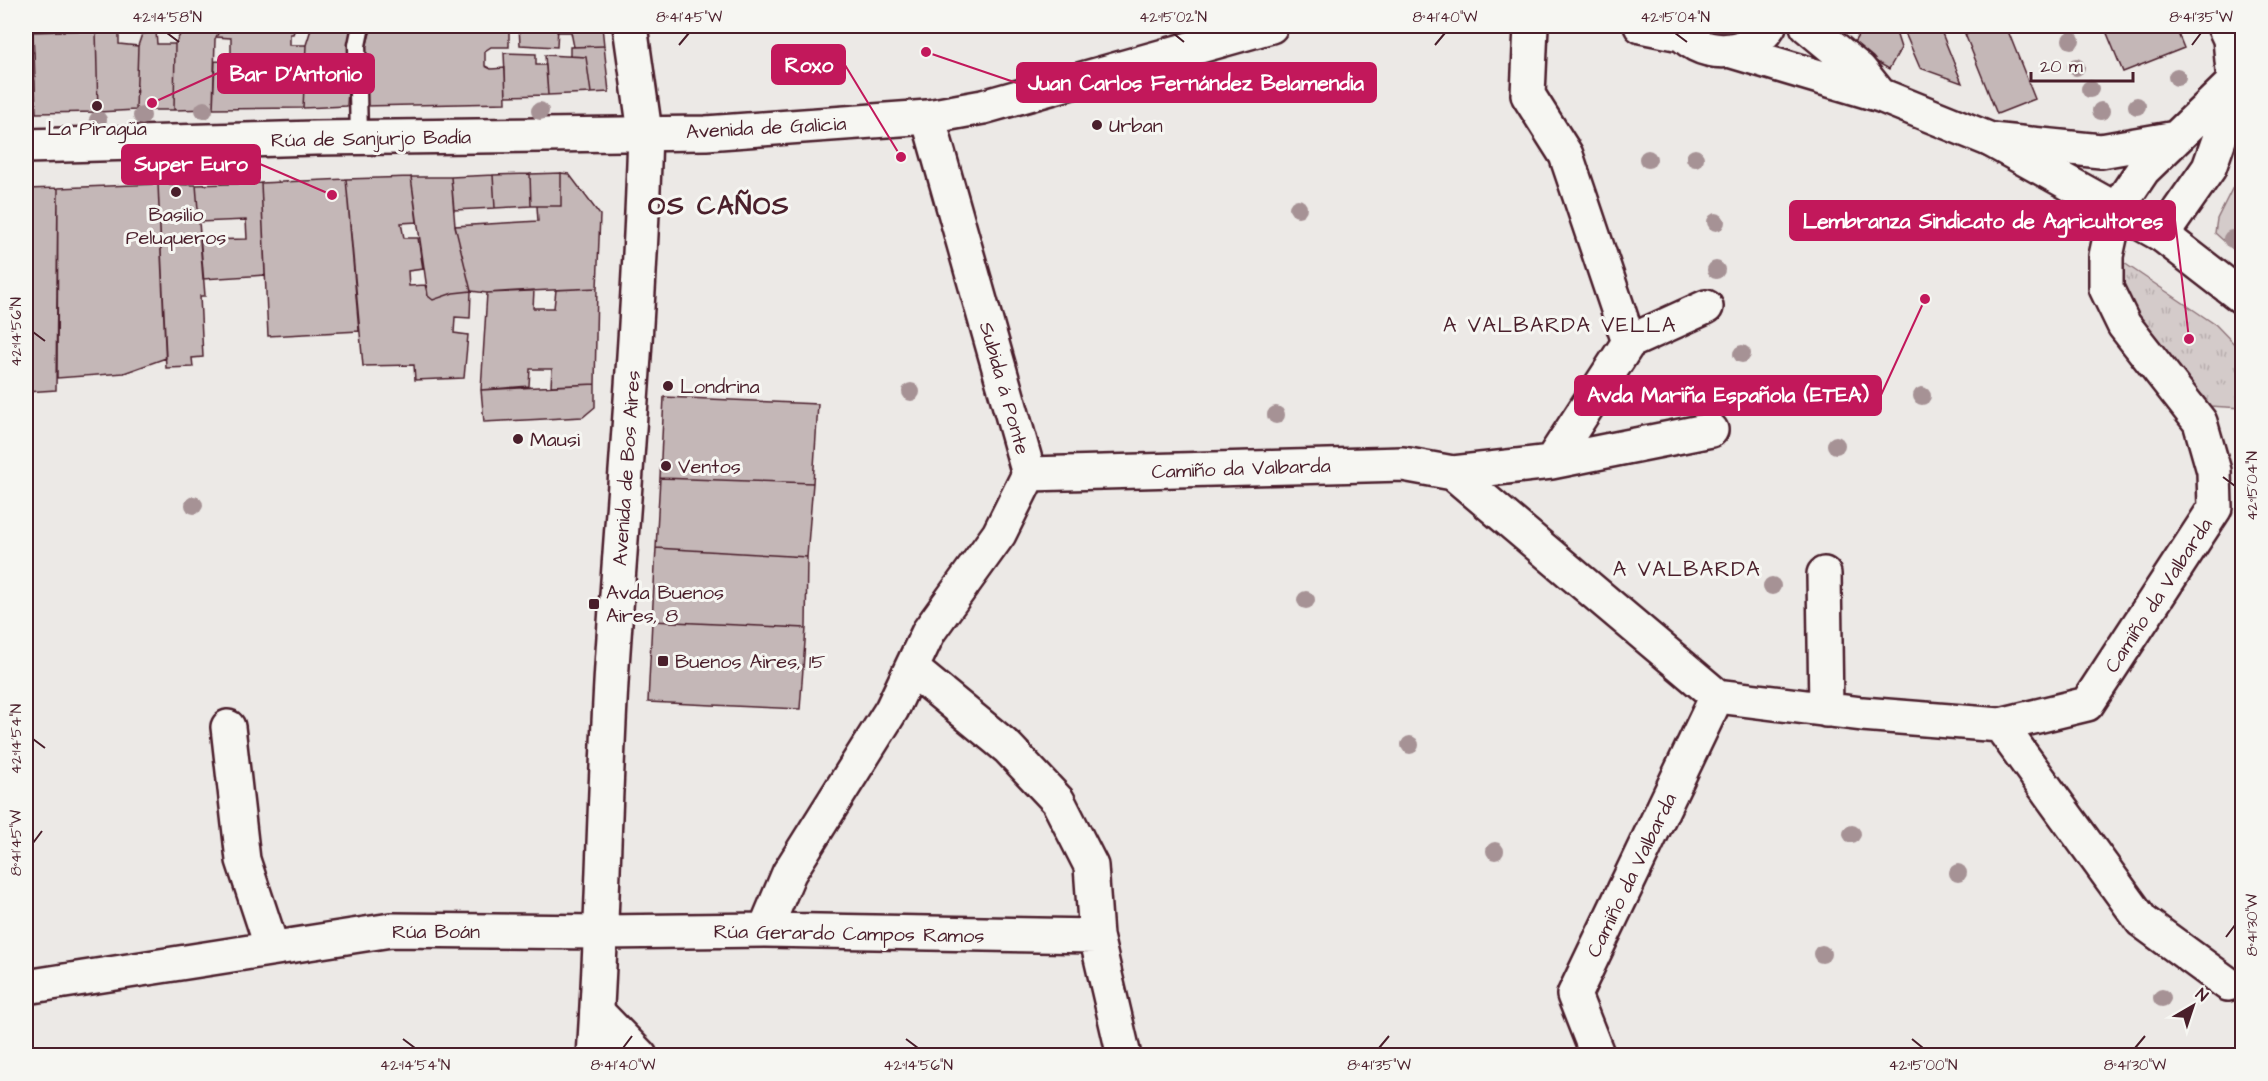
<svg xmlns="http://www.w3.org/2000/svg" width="2268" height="1081" viewBox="0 0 2268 1081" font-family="'Architects Daughter',sans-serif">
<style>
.grass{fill:#d4cbca;stroke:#8f757a;stroke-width:1.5}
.park{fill:url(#park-tufts);stroke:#8f757a;stroke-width:1.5}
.building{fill:#c4b7b7;stroke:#4a1f2b;stroke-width:1.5}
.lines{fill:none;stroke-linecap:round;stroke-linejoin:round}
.service-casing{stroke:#4a1f2b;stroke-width:21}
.minor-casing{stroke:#4a1f2b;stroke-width:38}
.tertiary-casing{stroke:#4a1f2b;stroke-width:38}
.secondary-casing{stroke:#4a1f2b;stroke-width:38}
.motorway-casing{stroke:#4a1f2b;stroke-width:38}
.service{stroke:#f6f6f2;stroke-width:16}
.minor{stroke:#f6f6f2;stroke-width:33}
.tertiary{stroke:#f6f6f2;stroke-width:33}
.secondary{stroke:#f6f6f2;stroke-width:33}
.motorway{stroke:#f6f6f2;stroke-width:33}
.tree{fill:#a69295}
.ticks{fill:none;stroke:#4a1f2b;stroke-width:2}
.poi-dot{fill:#4a1f2b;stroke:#f6f6f2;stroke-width:2}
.labels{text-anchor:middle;stroke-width:6;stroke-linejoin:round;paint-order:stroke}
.poi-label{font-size:20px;fill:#4a1f2b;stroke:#f6f6f2;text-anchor:start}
.street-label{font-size:20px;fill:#4a1f2b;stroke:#f6f6f2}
.neighbourhood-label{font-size:21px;letter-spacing:1.5px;fill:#4a1f2b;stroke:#f6f6f2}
.district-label{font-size:26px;font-weight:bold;letter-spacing:1.5px;fill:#4a1f2b;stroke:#f6f6f2}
.leader{fill:none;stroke:#c2185b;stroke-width:2}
.callout-dot{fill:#c2185b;stroke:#f6f6f2;stroke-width:2}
.callout{fill:#c2185b;stroke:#c2185b;stroke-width:2}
.callout-label{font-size:21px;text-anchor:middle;font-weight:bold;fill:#fff}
.neatline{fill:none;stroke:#4a1f2b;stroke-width:2}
.ticks-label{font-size:15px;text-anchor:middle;fill:#4a1f2b}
</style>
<defs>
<pattern id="park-tufts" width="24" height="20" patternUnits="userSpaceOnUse" patternTransform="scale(1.5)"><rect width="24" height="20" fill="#d4cbca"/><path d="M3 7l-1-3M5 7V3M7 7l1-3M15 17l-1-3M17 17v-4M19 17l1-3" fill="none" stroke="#b8aeae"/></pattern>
</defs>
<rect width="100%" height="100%" fill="#ece9e6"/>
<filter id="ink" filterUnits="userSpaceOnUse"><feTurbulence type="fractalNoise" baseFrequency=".0167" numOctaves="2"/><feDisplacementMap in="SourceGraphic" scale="12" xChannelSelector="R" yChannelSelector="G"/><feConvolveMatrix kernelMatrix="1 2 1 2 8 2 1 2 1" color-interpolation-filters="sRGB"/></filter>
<g filter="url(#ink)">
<path class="grass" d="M2242,169V257L2215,233L2217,219Z"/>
<path class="park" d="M2124,263L2216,325L2242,352V408L2209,406L2177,376L2120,290Z"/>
<path class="building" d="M185,26H222L215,39L213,109L174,110L175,44Z
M222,26H296L293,34H290V45H306L303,108L213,109L215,61L231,62V38L216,37Z
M312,26H354L351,42L347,106L303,108L306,45Z
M372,26H509V47H491L485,51V66L491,69L505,68L506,103L365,106L364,54Z
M519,26H558L557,47L520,45Z
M558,26H602L604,46L574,47L571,32H557Z
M1864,26H1894L1901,48L1889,69L1851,47Z
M1902,26H1939L1962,83L1920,68Z
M1986,26H2006L2035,99L1997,114L1965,34Z
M2104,26H2175L2184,48L2123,72Z
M96,30L98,112L36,113L33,32Z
M96,30H119V44L138,46L136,110L98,112Z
M156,32L157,44H175L174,110H136L138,46L142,34Z
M604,46L609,92L591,93L586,57L570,56V47Z
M26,52H34L36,113L26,114Z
M504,53L536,54V65H546L548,95L506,96Z
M545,55L586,57L591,93L548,95Z
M561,173V206H531L530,174Z
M561,173L569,174L600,215L597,288L487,293L471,291L455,226L538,221L537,206H561Z
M530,174L531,206L495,208L493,175Z
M493,175L495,208L454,210L451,177Z
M411,177L417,222L401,223L404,238H418L423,269L408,271L409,286L425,285L428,296L433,300L453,293L471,291L470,318L455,317L454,333L468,335L464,378L415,380L414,365L363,366L346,179Z
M411,177H451L455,226L471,291L453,293L433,300L428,296Z
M346,179L359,331L268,336L261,183Z
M261,183L265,275L203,279L200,240L247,239L246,220L199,222L196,185Z
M158,184L166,358L124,373L57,378L58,188Z
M158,184L196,185L205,296H200L203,357L192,358L193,367L166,368Z
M58,188L56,390L26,392V189Z
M597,288L595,384L551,386L552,369H530L529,386L481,390L487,293L534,290L533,308H554L556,290Z
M595,384V407L583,417L484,422L481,390Z
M664,397L818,404L813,483L660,478Z
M660,478L813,483L807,557L656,548Z
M656,548L807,557L806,628L652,621Z
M652,621L806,628L800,709L648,702Z"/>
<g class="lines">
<defs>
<path id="service" d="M359,137L357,45L361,26"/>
<path id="minor" d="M630,26L645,132
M1991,140L2101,151L2176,138
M2162,235L2209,168L2229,111L2234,82L2230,39L2224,26
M1629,342L1706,307
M1551,462L1711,430
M1453,473L1551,462L1629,342L1566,155L1528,95L1531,26
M1029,474L1403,464L1453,473L1717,696L1862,714L2000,725L2087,704L2215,508L2214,471L2200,422L2124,325L2106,288V256L2116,210L2143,170L2234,82
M1824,574L1826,710
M912,669L1008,748L1058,801L1091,866L1096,936L1124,1056
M2000,725L2142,921L2228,984
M228,727L243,860L272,948
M765,930L789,873L892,709L929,631L999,534L1029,474L928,117
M26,987L391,930L602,932L765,930L1096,936
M1598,1056L1574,995L1717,696"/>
<path id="tertiary" d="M594,1056C603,926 604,795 612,666C624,488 640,310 645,132"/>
<path id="secondary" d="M1641,26L1681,34
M1676,26C1696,59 1749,59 1769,26
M1807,26L1860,70L1880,95
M1732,51L1880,95L1991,140L2162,235L2242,297
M26,146L315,138L706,133L928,117L983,107L1271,26"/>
<path id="motorway" d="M597,1012L640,1056"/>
</defs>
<use href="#service" class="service-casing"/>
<use href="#minor" class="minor-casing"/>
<use href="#tertiary" class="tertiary-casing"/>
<use href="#secondary" class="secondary-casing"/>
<use href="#motorway" class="motorway-casing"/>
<use href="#service" class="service"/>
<use href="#minor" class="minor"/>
<use href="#tertiary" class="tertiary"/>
<use href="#secondary" class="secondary"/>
<use href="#motorway" class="motorway"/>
</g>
<g class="tree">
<circle cx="2071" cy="40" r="9"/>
<circle cx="2076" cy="67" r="9"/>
<circle cx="2177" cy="77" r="9"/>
<circle cx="2090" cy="89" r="9"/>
<circle cx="2137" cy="106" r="9"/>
<circle cx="204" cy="110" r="9"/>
<circle cx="540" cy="111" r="9"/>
<circle cx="2101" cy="111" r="9"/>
<circle cx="142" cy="116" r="9"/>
<circle cx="98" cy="120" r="9"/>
<circle cx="1695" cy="158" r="9"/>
<circle cx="1648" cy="159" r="9"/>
<circle cx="1298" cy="208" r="9"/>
<circle cx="1716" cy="222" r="9"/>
<circle cx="2232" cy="239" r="9"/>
<circle cx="1716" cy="270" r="9"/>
<circle cx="1742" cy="354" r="9"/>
<circle cx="911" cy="392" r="9"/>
<circle cx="1922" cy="396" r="9"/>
<circle cx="1276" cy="415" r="9"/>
<circle cx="1836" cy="445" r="9"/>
<circle cx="194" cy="505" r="9"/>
<circle cx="1772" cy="586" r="9"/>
<circle cx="1306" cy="600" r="9"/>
<circle cx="1410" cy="745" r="9"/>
<circle cx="1852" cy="834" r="9"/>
<circle cx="1495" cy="851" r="9"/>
<circle cx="1958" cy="873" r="9"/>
<circle cx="1822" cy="954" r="9"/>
<circle cx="2162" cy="998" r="9"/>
</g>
</g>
<path class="ticks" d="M167,33L179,42M1173,33L1184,42M1675,33L1687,42M679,45L689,33M1435,45L1445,33M2192,45L2201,33M33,332L45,341M2223,477L2235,486M33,739L45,748M33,843L42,831M2226,937L2235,925M403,1039L415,1048M906,1039L918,1048M1912,1039L1923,1048M623,1048L632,1036M1379,1048L1389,1036M2135,1048L2145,1036"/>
<g class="poi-dot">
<circle cx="97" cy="106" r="6"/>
<circle cx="1097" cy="125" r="6"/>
<circle cx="176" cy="192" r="6"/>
<circle cx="668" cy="386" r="6"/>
<circle cx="518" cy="439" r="6"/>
<circle cx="666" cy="466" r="6"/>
<rect x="588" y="598" width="12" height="12" rx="3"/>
<rect x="657" y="655" width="12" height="12" rx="3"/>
</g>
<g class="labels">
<g class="poi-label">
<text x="1109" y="132">Urban</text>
<text x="97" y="135" text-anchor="middle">La Piragüa</text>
<text x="176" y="221" text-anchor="middle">Basilio<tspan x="176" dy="23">Peluqueros</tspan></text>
<text x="680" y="393">Londrina</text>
<text x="530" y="446">Mausi</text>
<text x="678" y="473">Ventos</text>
<text x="606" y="599">Avda Buenos<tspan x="606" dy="23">Aires, 8</tspan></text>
<text x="675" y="668">Buenos Aires, 15</text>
</g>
<g class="street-label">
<text transform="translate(766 127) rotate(-3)" y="7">Avenida de Galicia</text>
<text transform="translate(371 138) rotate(-1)" y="7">Rúa de Sanjurjo Badía</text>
<text transform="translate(1005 388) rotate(74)" y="7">Subida á Ponte</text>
<text transform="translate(626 468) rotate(-86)" y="7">Avenida de Bos Aires</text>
<text transform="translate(1241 468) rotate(-2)" y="7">Camiño da Valbarda</text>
<text transform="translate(2158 595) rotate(-57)" y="7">Camiño da Valbarda</text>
<text transform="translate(1631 875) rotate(-64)" y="7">Camiño da Valbarda</text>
<text x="436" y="938">Rúa Boán</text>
<text transform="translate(849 933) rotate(1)" y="7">Rúa Gerardo Campos Ramos</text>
</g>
<g class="neighbourhood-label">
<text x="1560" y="332">A VALBARDA VELLA</text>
<text x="1687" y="576">A VALBARDA</text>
</g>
<g class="district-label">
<text x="719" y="214">OS CAÑOS</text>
</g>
</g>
<path class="leader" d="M901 157L845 65M152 103L218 73M926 52L1017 83M332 195L260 164M2189 339L2175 220M1925 299L1881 395"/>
<g class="callout-dot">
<circle cx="901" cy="157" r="6"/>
<circle cx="152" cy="103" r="6"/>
<circle cx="926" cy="52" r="6"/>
<circle cx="332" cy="195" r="6"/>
<circle cx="2189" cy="339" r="6"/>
<circle cx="1925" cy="299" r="6"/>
</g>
<g class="callout">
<rect x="772" y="45" width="73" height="39" rx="6"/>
<rect x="218" y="54" width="156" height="39" rx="6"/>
<rect x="1017" y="63" width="359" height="39" rx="6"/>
<rect x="122" y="145" width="138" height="39" rx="6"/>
<rect x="1790" y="201" width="385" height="39" rx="6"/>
<rect x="1575" y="376" width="306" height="39" rx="6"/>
</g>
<g class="callout-label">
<text x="809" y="72">Roxo</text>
<text x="296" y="81">Bar D'Antonio</text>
<text x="1196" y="90">Juan Carlos Fernández Belamendia</text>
<text x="191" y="171">Super Euro</text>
<text x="1983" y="228">Lembranza Sindicato de Agricultores</text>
<text x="1728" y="402">Avda Mariña Española (ETEA)</text>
</g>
<rect width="2268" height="1081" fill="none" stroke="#f6f6f2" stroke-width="66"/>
<g transform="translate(2193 1006) rotate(39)" stroke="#f6f6f2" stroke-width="4.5" paint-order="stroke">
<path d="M0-4.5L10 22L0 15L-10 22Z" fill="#4a1f2b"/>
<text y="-9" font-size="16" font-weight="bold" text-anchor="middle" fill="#4a1f2b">N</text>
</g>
<path d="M2031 72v9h102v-9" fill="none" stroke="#4a1f2b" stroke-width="3"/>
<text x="2040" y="72" font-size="18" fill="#4a1f2b" stroke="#f6f6f2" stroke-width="4.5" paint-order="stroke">20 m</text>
<rect x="33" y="33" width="2202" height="1015" class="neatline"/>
<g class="ticks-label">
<text x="167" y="22">42°14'58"N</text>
<text x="689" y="22">8°41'45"W</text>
<text x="1173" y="22">42°15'02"N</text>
<text x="1445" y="22">8°41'40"W</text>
<text x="1675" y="22">42°15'04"N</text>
<text x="2201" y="22">8°41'35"W</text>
<text transform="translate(16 332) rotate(-90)" y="5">42°14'56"N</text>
<text transform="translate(2252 486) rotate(-90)" y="5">42°15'04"N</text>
<text transform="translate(16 739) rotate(-90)" y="5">42°14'54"N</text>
<text transform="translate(16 843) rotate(-90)" y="5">8°41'45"W</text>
<text transform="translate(2252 925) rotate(-90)" y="5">8°41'30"W</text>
<text x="415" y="1070">42°14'54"N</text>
<text x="623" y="1070">8°41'40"W</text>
<text x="918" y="1070">42°14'56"N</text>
<text x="1379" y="1070">8°41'35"W</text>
<text x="1923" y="1070">42°15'00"N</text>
<text x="2135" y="1070">8°41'30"W</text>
</g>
</svg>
